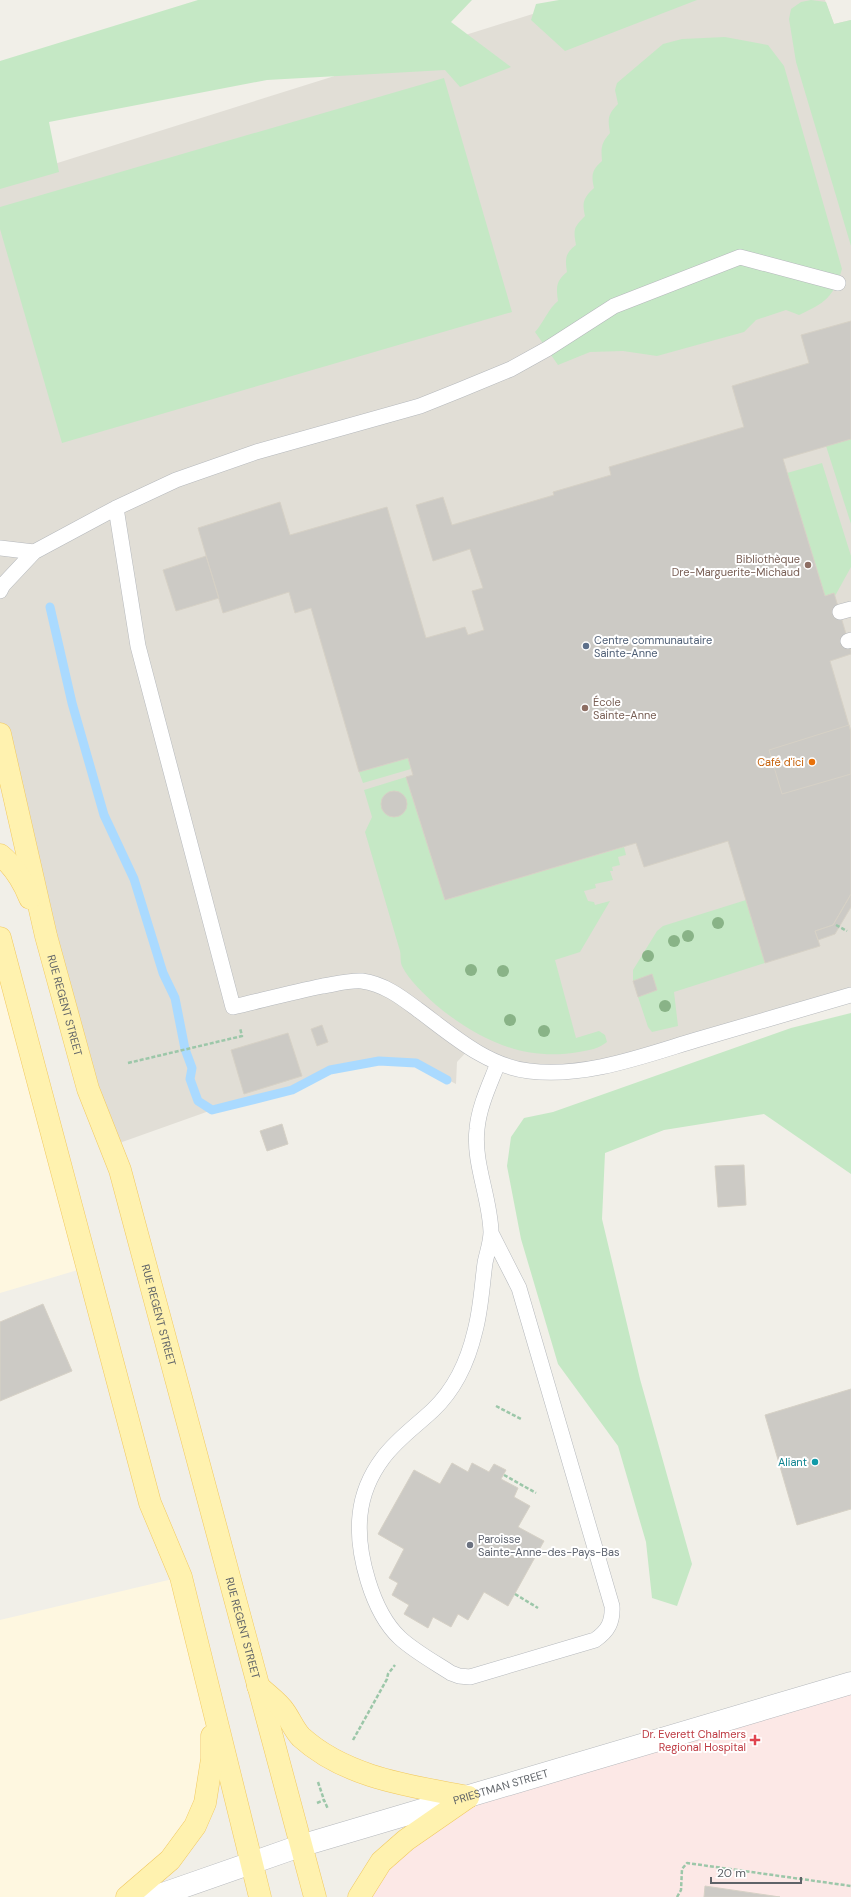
<svg xmlns="http://www.w3.org/2000/svg" width="851" height="1897" viewBox="0 0 851 1897" font-family="'DM Sans',sans-serif">
<style>
.commercial{fill:#fef7e0}
.education{fill:#e1ded6}
.medical{fill:#fce8e6}
.green{fill:#c5e8c5}
.lines{fill:none;stroke-linecap:round;stroke-linejoin:round}
.stream{stroke:#aadaff;stroke-width:9}
.building{fill:#cccac5;stroke:#d6d1c6}
.service-casing{stroke:#b5b8bc;stroke-width:16}
.tertiary-casing{stroke:#b5b8bc;stroke-width:23}
.primary-casing{stroke:#f2c960;stroke-width:23}
.path{stroke:#9cc7a9;stroke-width:2.5;stroke-dasharray:4 2;stroke-linecap:butt}
.service{stroke:#fff;stroke-width:15}
.tertiary{stroke:#fff;stroke-width:22}
.primary{stroke:#fff2af;stroke-width:22}
.tree{fill:#89b387}
.education-dot{fill:#8d6e63;stroke:#fff;stroke-width:1.5}
.service-dot{fill:#5c6f8a;stroke:#fff;stroke-width:1.5}
.food-dot{fill:#e8710a;stroke:#fff;stroke-width:1.5}
.culture-dot{fill:#0f9aa8;stroke:#fff;stroke-width:1.5}
.worship-dot{fill:#6b7280;stroke:#fff;stroke-width:1.5}
.health-dot{fill:#e0444e;stroke:#fff;stroke-width:1.5}
.labels{text-anchor:middle;stroke-width:4;stroke-linejoin:round;paint-order:stroke}
.education-label{font-size:11px;fill:#785e54;stroke:#fff;text-anchor:end}
.service-label{font-size:11px;fill:#4e5e75;stroke:#fff;text-anchor:start}
.food-label{font-size:11px;fill:#c56008;stroke:#fff;text-anchor:end}
.street-label{font-size:11px;fill:#5f6368;stroke:#fff}
.culture-label{font-size:11px;fill:#0d838f;stroke:#fff;text-anchor:end}
.worship-label{font-size:11px;fill:#5b616d;stroke:#fff;text-anchor:start}
.health-label{font-size:11px;fill:#be3a42;stroke:#fff;text-anchor:end}
</style>
<rect width="100%" height="100%" fill="#f1efe8"/>
<path class="commercial" d="M11,980L88,1267L0,1293V983Z
M181,1577L212,1702L205,1803L127,1897H0V1620Z"/>
<path class="education" d="M577,0H825L834,24L851,20V995L558,1072L470,1048L457,1062L456,1084L416,1063L379,1061L330,1070L292,1090L212,1110L111,1146L0,734V181Z"/>
<path class="medical" d="M851,1683V1897H359L468,1797Z"/>
<path class="green" d="M198,0H472L451,22L511,67L460,87L445,70L267,80L49,122L59,172L0,189V61Z
M559,0H697L565,51L531,20L536,4Z
M811,0L826,2L834,24L851,20V246L796,62L789,19L791,9L801,2Z
M725,37L768,45L784,66L842,269C833,298 826,302 799,315L786,310L756,320L744,332L657,356L623,351L590,352L558,365L535,332C544,322 548,309 558,301C556,287 556,281 567,272C565,259 565,253 576,245C573,229 574,227 585,216C582,203 583,198 594,188C591,175 592,170 602,161C601,148 601,143 610,133C608,119 607,115 618,104L615,90L617,83L663,44L682,39Z
M444,78L512,312L62,443L0,229V207Z
M851,439V524L826,446Z
M822,463L851,556V567L835,596L834,594L825,596L787,473Z
M408,758L411,769L363,783L359,772Z
M406,777L445,900L624,847L626,855L618,857L620,865L612,867L613,871H610L613,880L595,884L596,888L584,891L588,901L594,902L595,905L610,901L580,952L555,960L576,1038L599,1031L605,1035L607,1042C598,1049 590,1050 579,1052C524,1062 477,1039 436,1005C425,995 408,979 402,966C400,962 401,955 400,951L365,832L372,817L364,790Z
M746,900L765,963L674,992L678,1026L652,1032L648,1027L638,997L652,975L633,981V970L657,931L663,926Z
M851,1013V1174L764,1114L664,1130L605,1153L602,1219L640,1379L692,1564L677,1606L652,1598L646,1542L618,1446L558,1364L521,1239L507,1166L511,1137L524,1118L553,1112L791,1028Z"/>
<g class="lines">
<path class="stream" d="M50,607L72,703L104,815L134,879L163,973L175,998L185,1049L192,1068L190,1079L198,1101L212,1110L292,1090L330,1070L379,1061L416,1063L447,1080"/>
</g>
<path class="building" d="M851,321V439L783,459L825,596L834,593L851,651V654L830,661L851,732V894L833,925L815,931L820,946L765,963L728,841L644,867L636,843L445,900L406,777L413,775L408,758L359,772L311,608L295,613L289,592L223,613L198,528L280,502L290,535L387,507L426,638L465,627L468,635L484,630L472,591L483,588L470,549L433,561L416,505L443,497L452,525L554,495L553,492L611,475L609,467L744,427L732,386L809,363L801,335Z
M206,556L219,598L176,611L163,570Z
M849,725L851,732V774L782,794L769,750Z
M381 804a13 13 0 1 1 26 0a13 13 0 1 1-26 0Z
M851,894V907L835,934L818,940L815,931L833,925Z
M652,974L657,990L638,997L633,981Z
M322,1025L328,1042L317,1046L311,1029Z
M288,1033L302,1076L244,1094L231,1050Z
M282,1124L288,1144L267,1151L260,1131Z
M744,1165L746,1205L718,1207L715,1166Z
M43,1304L72,1371L0,1401V1322Z
M851,1389V1509L797,1525L765,1415Z
M452,1463L468,1472L472,1463L489,1472L494,1464L506,1470L501,1479L518,1488L514,1497L530,1506L518,1527L544,1541L508,1606L484,1592L468,1620L458,1614L451,1627L433,1617L428,1628L404,1614L409,1605L392,1595L398,1583L389,1578L404,1549L378,1534L414,1470L440,1484Z
M705,1886L780,1897H704Z"/>
<g class="lines">
<defs>
<path id="service" d="M116,508L138,646L233,1007C263,1000 293,992 323,986C335,984 350,980 362,981C384,984 401,997 417,1009C451,1034 486,1066 529,1071C585,1078 643,1056 696,1040C748,1025 799,1010 851,995
M0,548L34,552
M0,591L3,585L34,552L116,508L176,480L256,452L420,406L460,390L511,369L547,349L614,306L740,257L838,283
M840,612L851,609
M848,641L851,640
M491,1233L519,1288L612,1606C613,1622 608,1631 595,1640L470,1677L459,1676L451,1673C434,1662 414,1651 400,1638C372,1612 356,1552 360,1515C362,1495 371,1474 383,1458C397,1439 416,1426 433,1410C456,1388 468,1361 475,1331C481,1309 482,1285 485,1263C487,1253 491,1242 491,1232C490,1197 473,1163 477,1129C479,1106 490,1084 498,1063"/>
<g id="tertiary">
<path id="s1" d="M154,1897L300,1846L851,1683"/>
</g>
<g id="primary">
<path id="s2" d="M0,734L46,936L88,1089L120,1170L315,1897"/>
<path d="M0,855C14,866 23,881 30,898"/>
<path d="M0,938L150,1503L181,1577L260,1897"/>
<path d="M258,1686C266,1694 278,1702 284,1711C290,1719 294,1730 301,1737C346,1778 411,1786 468,1797"/>
<path d="M127,1897L170,1860L195,1826L205,1803L212,1759V1736"/>
<path d="M359,1897L381,1862L406,1840L468,1797"/>
</g>
</defs>
<use href="#service" class="service-casing"/>
<use href="#tertiary" class="tertiary-casing"/>
<use href="#primary" class="primary-casing"/>
<path class="path" d="M836,925L847,931
M128,1063L242,1036L240,1028
M496,1406L521,1419
M504,1475L536,1493
M515,1594L538,1608
M353,1740L387,1679L388,1674L395,1665
M318,1782L324,1800
M317,1803L324,1800L328,1809
M677,1897L681,1890L682,1869L687,1863L851,1886"/>
<use href="#service" class="service"/>
<use href="#tertiary" class="tertiary"/>
<use href="#primary" class="primary"/>
</g>
<g class="tree">
<circle cx="718" cy="923" r="6"/>
<circle cx="688" cy="936" r="6"/>
<circle cx="674" cy="941" r="6"/>
<circle cx="648" cy="956" r="6"/>
<circle cx="471" cy="970" r="6"/>
<circle cx="503" cy="971" r="6"/>
<circle cx="665" cy="1006" r="6"/>
<circle cx="510" cy="1020" r="6"/>
<circle cx="544" cy="1031" r="6"/>
</g>
<g class="education-dot">
<circle cx="808" cy="565" r="4"/>
<circle cx="585" cy="708" r="4"/>
</g>
<circle class="service-dot" cx="586" cy="646" r="4"/>
<circle class="food-dot" cx="812" cy="762" r="4"/>
<circle class="culture-dot" cx="815" cy="1462" r="4"/>
<circle class="worship-dot" cx="470" cy="1545" r="4"/>
<path class="health-dot" d="M753 1734h4v4h4v4h-4v4h-4v-4h-4v-4h4z"/>
<g class="labels">
<g class="education-label">
<text x="800" y="563">Bibliothèque<tspan x="800" dy="13">Dre-Marguerite-Michaud</tspan></text>
<text x="593" y="706" text-anchor="start">École<tspan x="593" dy="13">Sainte-Anne</tspan></text>
</g>
<g class="service-label">
<text x="594" y="644">Centre communautaire<tspan x="594" dy="13">Sainte-Anne</tspan></text>
</g>
<g class="food-label">
<text x="804" y="766">Café d'ici</text>
</g>
<g class="street-label">
<text dy="4" stroke="none"><textPath href="#s2" startOffset="279">RUE REGENT STREET</textPath></text>
<text dy="4" stroke="none"><textPath href="#s2" startOffset="603">RUE REGENT STREET</textPath></text>
<text dy="4" stroke="none"><textPath href="#s2" startOffset="927">RUE REGENT STREET</textPath></text>
<text dy="4" stroke="none"><textPath href="#s1" startOffset="364">PRIESTMAN STREET</textPath></text>
</g>
<g class="culture-label">
<text x="807" y="1466">Aliant</text>
</g>
<g class="worship-label">
<text x="478" y="1543">Paroisse<tspan x="478" dy="13">Sainte-Anne-des-Pays-Bas</tspan></text>
</g>
<g class="health-label">
<text x="746" y="1738">Dr. Everett Chalmers<tspan x="746" dy="13">Regional Hospital</tspan></text>
</g>
</g>
<path d="M711 1877v6h90v-6" fill="none" stroke="#5f6368" stroke-width="2"/>
<text x="717" y="1877" font-size="12" fill="#5f6368" stroke="#ffffff" stroke-width="3" paint-order="stroke">20 m</text>
</svg>
